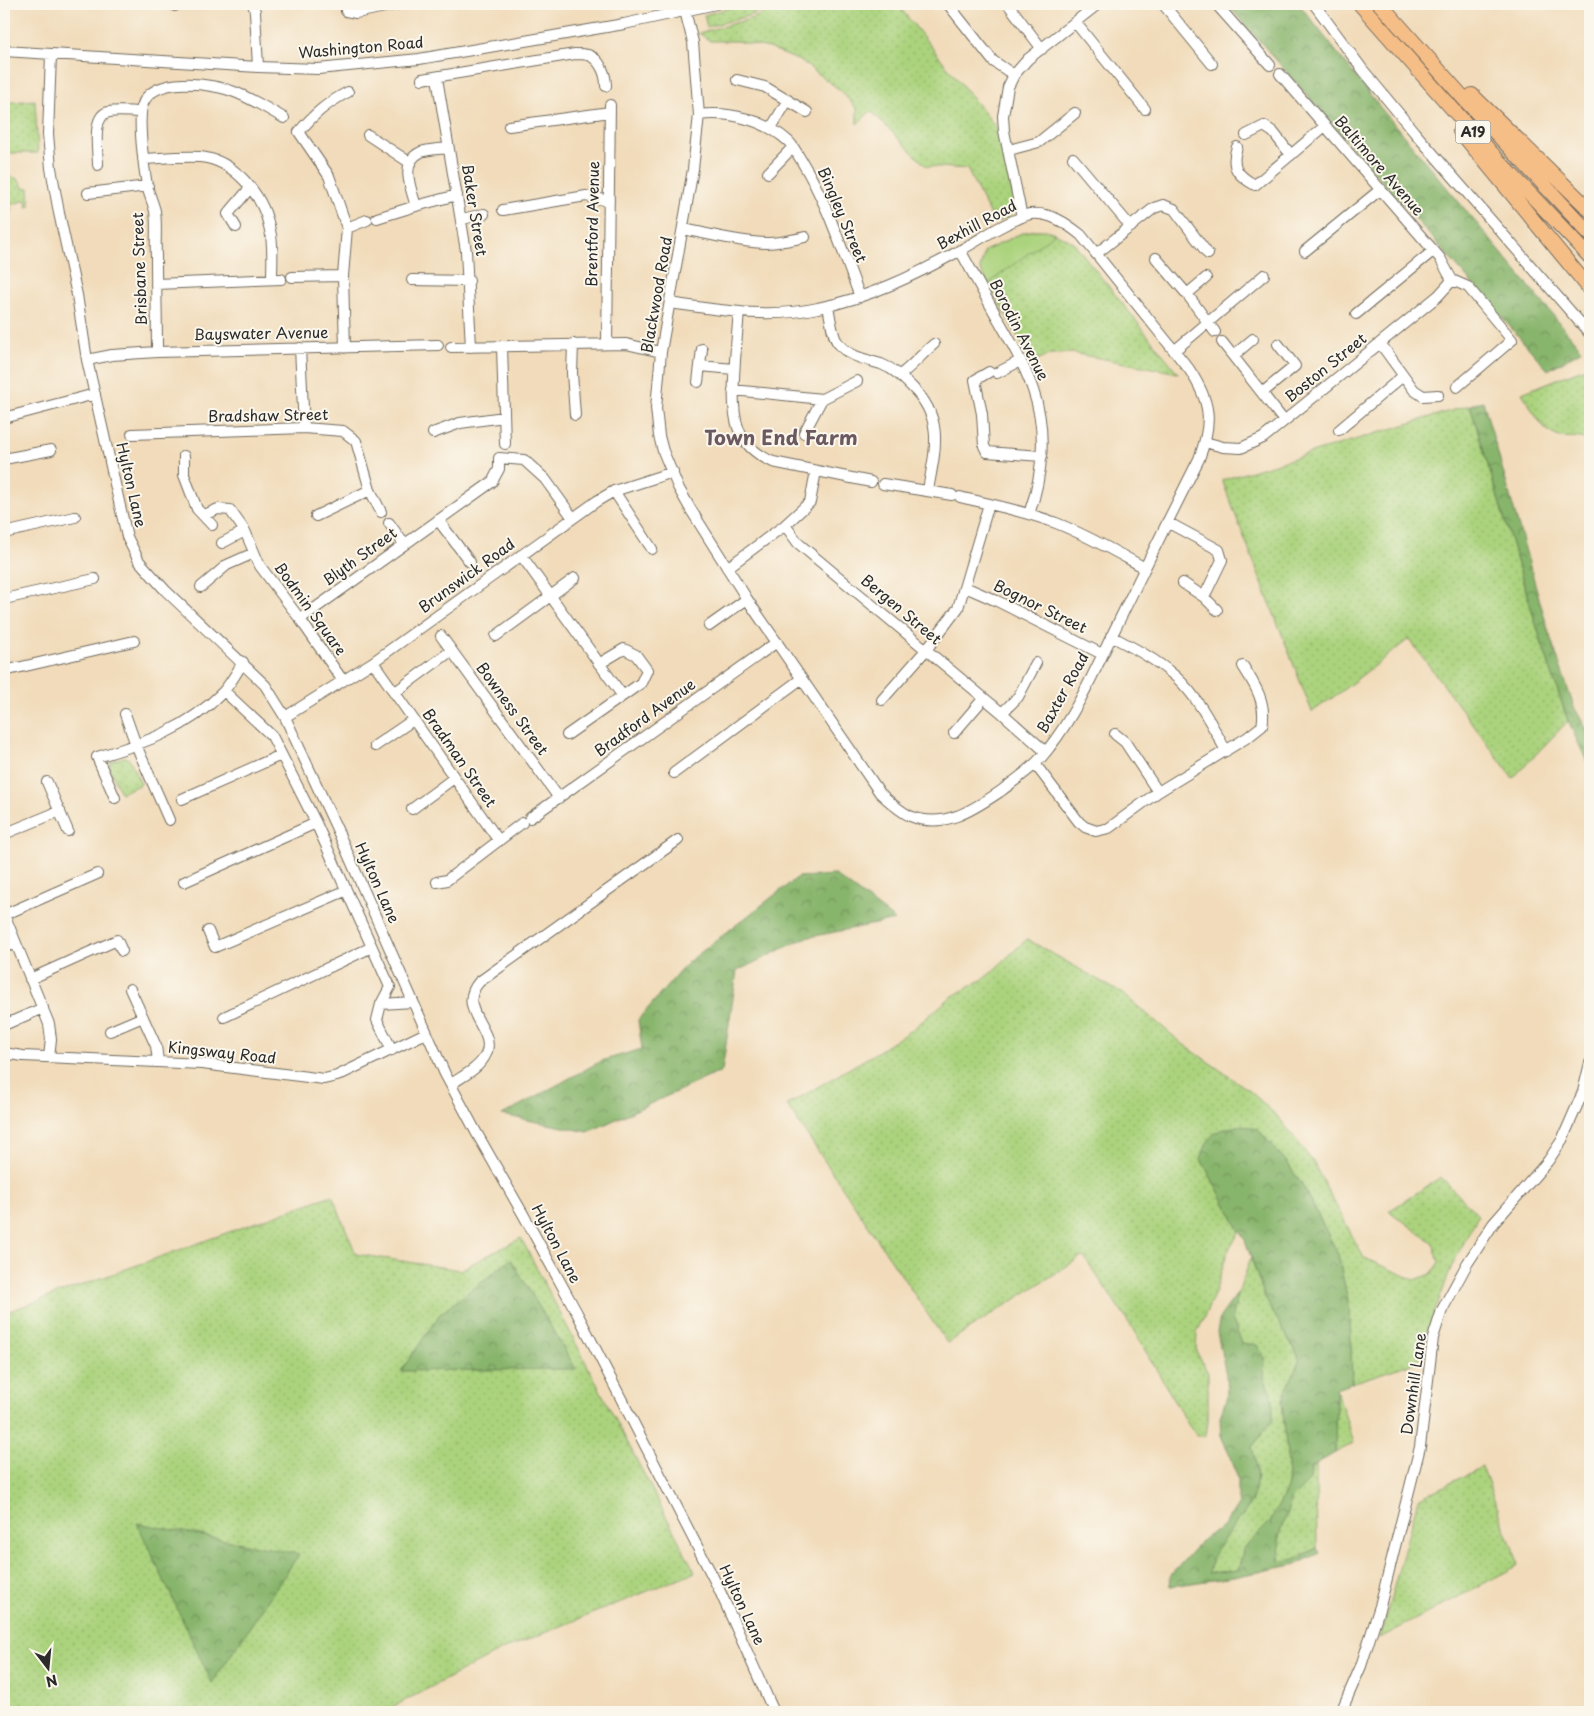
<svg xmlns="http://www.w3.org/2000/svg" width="1594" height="1716" viewBox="0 0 1594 1716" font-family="'Playpen Sans',sans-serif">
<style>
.grass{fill:url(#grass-dots);stroke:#6b7f54}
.forest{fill:url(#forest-crowns);stroke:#5a704c}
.park{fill:#abd37d;stroke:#6b7f54}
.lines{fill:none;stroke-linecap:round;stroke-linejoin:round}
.minor-casing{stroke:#70695d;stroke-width:12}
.highway-casing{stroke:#70695d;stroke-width:16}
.minor{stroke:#fff;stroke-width:10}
.highway{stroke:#f6be87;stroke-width:14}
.labels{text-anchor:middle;stroke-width:4;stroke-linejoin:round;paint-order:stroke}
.shield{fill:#fbf7ec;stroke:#696865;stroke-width:1}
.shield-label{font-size:14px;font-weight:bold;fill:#2b2b2b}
.street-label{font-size:15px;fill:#2b2b2b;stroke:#fbf7ec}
.district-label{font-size:20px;font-weight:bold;fill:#6b5860;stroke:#fbf7ec}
</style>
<defs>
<pattern id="grass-dots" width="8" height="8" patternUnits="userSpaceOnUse" patternTransform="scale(1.25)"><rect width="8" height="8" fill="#abd37d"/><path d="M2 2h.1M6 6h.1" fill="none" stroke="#93b56c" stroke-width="1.8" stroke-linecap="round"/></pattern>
<pattern id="forest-crowns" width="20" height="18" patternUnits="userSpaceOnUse" patternTransform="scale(1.25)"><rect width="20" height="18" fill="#88b56c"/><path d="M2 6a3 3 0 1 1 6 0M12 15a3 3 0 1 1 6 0" fill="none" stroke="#6f9359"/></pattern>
</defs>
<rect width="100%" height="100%" fill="#fbf7ec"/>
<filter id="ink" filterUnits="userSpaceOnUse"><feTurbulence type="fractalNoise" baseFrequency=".02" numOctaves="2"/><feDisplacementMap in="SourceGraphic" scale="10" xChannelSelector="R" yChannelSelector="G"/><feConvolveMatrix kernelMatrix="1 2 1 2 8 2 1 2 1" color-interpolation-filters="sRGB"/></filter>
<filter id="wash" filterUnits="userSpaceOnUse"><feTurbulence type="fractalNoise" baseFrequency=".0096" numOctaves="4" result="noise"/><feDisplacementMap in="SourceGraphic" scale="20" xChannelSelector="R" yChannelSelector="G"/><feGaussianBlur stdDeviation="1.12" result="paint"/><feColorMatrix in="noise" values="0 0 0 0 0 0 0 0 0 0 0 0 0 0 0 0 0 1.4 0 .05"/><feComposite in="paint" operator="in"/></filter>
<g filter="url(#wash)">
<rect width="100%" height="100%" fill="#f1dbba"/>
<path class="grass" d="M743,4H778L752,15L707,27L704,15Z
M787,4H897L999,131L1015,205L1009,217L994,223L967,169L926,166L871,111L857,124V109L840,90L802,62L769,48L736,41H710L699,33L753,18Z
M35,100L38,153H4V103Z
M4,177C14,177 20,177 23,188H29L30,206L27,207L26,200L10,205L12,211H4V206L6,205L4,199Z
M1035,230C1049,230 1061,235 1073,242L1178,373L1072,353L1051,354L1032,362L980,269L985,251L1022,233Z
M1590,366V443C1578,434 1574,439 1560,437C1542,433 1532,408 1522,393Z
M1470,405L1542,644L1568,721L1513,778L1409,639L1339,693L1312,712L1222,480Z
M125,757L130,760L141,784L121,793L109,768L111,761Z
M1027,939L1123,994L1183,1044L1250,1091L1280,1119L1313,1162L1364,1258L1415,1280L1431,1274L1439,1262L1433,1243L1389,1211L1441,1177L1478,1215L1451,1268L1424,1342L1419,1361L1352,1383L1350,1311L1338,1254L1304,1188L1286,1161L1257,1129L1201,1159L1240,1231L1227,1253L1215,1293L1197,1333L1196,1351L1208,1373V1420L1206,1436H1197L1189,1426L1131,1326L1085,1258L1081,1257L947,1343L787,1105L874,1054L913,1029L951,997L985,978Z
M332,1195L356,1254L460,1270L521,1238L695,1572L502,1650L383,1712H14L6,1685H4V1313Z
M1251,1257L1265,1298L1300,1359L1282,1401L1289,1476L1287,1489L1270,1522L1244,1548L1238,1570L1209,1573C1211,1562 1215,1551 1221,1541C1231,1526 1246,1514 1253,1497C1258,1482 1256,1462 1252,1447L1260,1437L1273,1398L1264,1378L1265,1358L1242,1344L1232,1319L1239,1291Z
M1336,1389L1354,1443L1335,1453Z
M1316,1464L1317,1548L1295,1559L1280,1562L1279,1535L1292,1498L1310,1480L1311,1467Z
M1482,1467L1519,1565L1380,1638L1418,1499Z"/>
<path class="forest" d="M1227,4H1299L1375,101L1582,350L1548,370Z
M1483,401L1549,633L1574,707L1590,735V768L1568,721L1542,644L1470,405Z
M835,875L895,920L805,938L737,971L722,1071L588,1132L502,1115L601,1061L642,1049L638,1020L687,963L798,877Z
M1242,1125L1257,1129L1286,1161L1304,1188L1338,1254L1350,1311L1352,1383L1336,1389L1335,1453L1311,1467L1310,1480L1292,1498L1279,1535L1280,1562L1295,1559L1317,1548L1320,1553L1297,1564L1234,1577L1171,1586L1170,1576L1202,1540L1224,1526L1238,1504V1479L1231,1457L1221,1436L1220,1417L1227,1396L1226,1375L1217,1332L1220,1317L1239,1291L1232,1319L1242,1343L1257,1345L1265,1358L1264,1378L1273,1398V1420L1252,1447C1256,1462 1259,1481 1253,1497C1241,1526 1215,1538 1209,1573L1238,1570L1244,1548L1270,1522L1287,1489L1289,1476L1282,1401L1300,1359L1265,1298L1245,1240L1201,1159C1210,1131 1214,1131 1242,1125Z
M511,1259L576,1369L401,1371L440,1314Z
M137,1523L299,1554L212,1683Z"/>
<path class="park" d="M1035,230H1046L1055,233L988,284L980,269L985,251L1022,233Z"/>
</g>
<g filter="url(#ink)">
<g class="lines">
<defs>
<path id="minor" d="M174,4L175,6
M253,4L255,12L258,67
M948,4L993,61L1014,75
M1008,4L1042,49
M1163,4L1212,64
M1216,4L1270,65
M1314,4L1363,70L1415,133L1590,334
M346,11L356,13L399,4
M1075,22L1145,109
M4,51L258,67L318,69L419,59L624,24L716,4
M51,55L48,134L51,168L59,213L77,295L87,360L127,537L139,561L165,590L265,685L285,717L336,827L445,1074L476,1132L523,1214L577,1313L718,1587L774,1712
M1280,74L1440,258L1452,280
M437,78L466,251L471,347
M422,79L575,54C578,54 584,54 588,55C600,59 606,74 606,86
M737,80L765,87L807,112
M699,115C729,111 765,120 788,141C793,145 797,154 801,160C827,202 842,250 860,297
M509,126L610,112
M771,128L788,100
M368,135L409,162
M1246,135L1264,126L1273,132L1291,155
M1237,147C1230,167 1238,176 1255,185L1325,126
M1009,150L1039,142L1075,113
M1073,158L1131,227
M143,159C162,158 182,156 200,157C234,160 262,194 269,226C274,243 272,261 272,279
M98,165C98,151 91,115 109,112C119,110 131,112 141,112
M768,173L793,147
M88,193L148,186
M416,206C411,189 399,162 421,152C429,149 440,149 448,148
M503,210L586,196L609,201
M1022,217L1004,131L1003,116L1008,87L1014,75L1028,59L1098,4
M377,218L416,206L457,195
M462,219L484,214
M236,227L228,214L250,188
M347,228L367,220
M683,229C710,234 738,242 766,243C779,243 792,240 805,237
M960,250C974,275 987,300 1001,324C1013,345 1025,367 1033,390C1047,430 1043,474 1029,514
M1305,251L1381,189
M1096,254L1154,208L1163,205L1174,209L1208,254
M1156,258L1187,294L1215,332
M292,277L343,276
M412,280L469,281
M1452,280L1468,287L1512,340L1457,387
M156,284L281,279
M1187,294L1206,278
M670,303C719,310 769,319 818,308C868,298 914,276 959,251C978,241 995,228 1015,220C1020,218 1025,215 1030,214C1050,212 1066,223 1081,235L1189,369C1211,402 1213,422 1199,459C1170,516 1143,572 1115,629C1095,670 1077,712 1049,748C1036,766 1018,778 1001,791C974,809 944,830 910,816C899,811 889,801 880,793L747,599L691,510L678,487L663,451L659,436L656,408L661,352L693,169L699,115L693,42L685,11
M828,306C830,315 832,336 838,343C849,357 865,359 881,364C894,369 902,377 912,387C945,419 935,450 928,490
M739,312C737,334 735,356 734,378C732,416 734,445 773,462L871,482
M1356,314L1433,251
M1222,342L1284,421
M607,343L610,105
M1380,343L1414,390L1423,396L1438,395
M573,344L572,373L575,415
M502,346L505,444
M451,347L626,344L661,352
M300,348L304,428
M345,348L343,276L347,228L329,176L299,132C314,114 327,103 348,92
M1174,351L1264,275
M157,352C157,320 156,289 156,257C155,242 157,226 155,211C153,203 149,194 147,186C144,168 138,124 142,107C150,74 214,83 237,93C254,100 268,109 284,118
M1233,356L1253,339
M87,360L112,355L157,352L438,345
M700,366L734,369
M989,372L975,380L982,414L984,446L987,452L1042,456
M997,373L1020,361
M900,375C912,366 922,354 934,344
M698,382L702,349
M733,390L822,399L857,381
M1262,393L1295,366L1278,344
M4,418L95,394
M1339,430L1403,376
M433,433L460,423L504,417
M804,433L822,399
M132,434L304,428L343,431L356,441L370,490L381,512
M1205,442L1223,447L1241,448L1263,438L1438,296L1448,285L1452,280
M184,456V475L197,509L212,525
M4,459L51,450
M883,484L952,495
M614,491L652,549
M960,497C992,505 1025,511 1056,523C1087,535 1116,552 1145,568
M204,515L218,509L230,510L245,531L260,566L300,619L343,681
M316,516L370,490
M438,520L470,562
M1167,522L1219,550L1222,560L1204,597
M389,523L404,544
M785,525L798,543L811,554L1002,713L1046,752
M4,533L75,517
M222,543L245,531
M521,555L622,695
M727,568L785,525L810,502L816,471
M1183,583L1204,597L1217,610
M201,587L227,565L254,553
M965,587L997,601L1102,654
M4,599L95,579
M300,619L492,482L499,469V458L524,460L545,479L573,518
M709,626L747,599
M441,636L559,798
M496,636L575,578
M1111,636C1134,648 1157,660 1176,677C1198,697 1212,725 1226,751
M373,662L499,841
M4,671L134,641
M224,691L272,736L316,823L390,987L381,1004L377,1020L392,1050
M394,693L451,651
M882,700L926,650L958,608L989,504
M1002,713L1018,697L1036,663
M125,714L136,745L169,820
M285,717L373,662L597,501L614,491L673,472
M954,733L984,698
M1115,734L1125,742L1158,792
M567,735L641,683L647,670L636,655L624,649L599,664
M375,746L413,720
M1035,764L1079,822L1085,827L1096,831L1109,828L1158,792L1248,737L1262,726C1267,703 1255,685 1243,666
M674,773L801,679
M47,782L68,831
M115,798L97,757C145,743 187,729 223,692C231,683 237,672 243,662
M182,799L281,755
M412,809L454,778
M530,818L777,642
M4,834L60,811
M184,882L316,823
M437,882L447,880L522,823
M4,914L49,1024L51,1039L49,1057
M4,915L97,874
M208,931L215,947L345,891
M4,948L15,943
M30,979L117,940L122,951
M130,989L156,1046L158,1061
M381,1004L413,1002
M224,1017L372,947
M4,1025L43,1008
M110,1031L143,1017
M4,1053L23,1056L202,1064L324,1079L337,1076L426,1033
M451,1084C463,1076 480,1068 486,1054C497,1030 455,1010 479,982L678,840
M1341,1712L1361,1666L1380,1606L1420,1447L1433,1338L1442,1310L1467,1264L1493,1224L1548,1161L1562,1140L1583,1092L1590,1063"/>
<path id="highway" d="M1360,4L1495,157L1590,257
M1380,4L1467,102L1590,234
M1472,95L1590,210
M1460,131L1590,289"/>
</defs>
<use href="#minor" class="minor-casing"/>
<use href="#highway" class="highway-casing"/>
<use href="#minor" class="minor"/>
<use href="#highway" class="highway"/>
</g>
</g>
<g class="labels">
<rect class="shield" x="1455.5" y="120.5" width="35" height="23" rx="4"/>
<g class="shield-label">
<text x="1473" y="137">A19</text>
</g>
<g class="street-label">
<text transform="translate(361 48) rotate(-5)" y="5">Washington Road</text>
<text transform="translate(1379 166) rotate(49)" y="5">Baltimore Avenue</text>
<text transform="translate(474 210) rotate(81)" y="5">Baker Street</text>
<text transform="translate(842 215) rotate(67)" y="5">Bingley Street</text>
<text transform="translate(593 224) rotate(-89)" y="5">Brentford Avenue</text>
<text transform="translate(977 225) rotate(-28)" y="5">Bexhill Road</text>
<text transform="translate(140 269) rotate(-92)" y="5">Brisbane Street</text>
<text transform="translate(657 295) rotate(-80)" y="5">Blackwood Road</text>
<text transform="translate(1019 330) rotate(63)" y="5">Borodin Avenue</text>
<text transform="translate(261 334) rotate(-1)" y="5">Bayswater Avenue</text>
<text transform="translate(1326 368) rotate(-39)" y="5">Boston Street</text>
<text transform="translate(268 416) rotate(-1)" y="5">Bradshaw Street</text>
<text transform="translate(131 485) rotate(77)" y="5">Hylton Lane</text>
<text transform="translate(360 557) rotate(-36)" y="5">Blyth Street</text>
<text transform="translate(467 576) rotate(-36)" y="5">Brunswick Road</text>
<text transform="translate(1040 607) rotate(26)" y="5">Bognor Street</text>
<text transform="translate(310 609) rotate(54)" y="5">Bodmin Square</text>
<text transform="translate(901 610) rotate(40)" y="5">Bergen Street</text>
<text transform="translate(1063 693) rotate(-61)" y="5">Baxter Road</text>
<text transform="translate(512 709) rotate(54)" y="5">Bowness Street</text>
<text transform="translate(645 718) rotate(-36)" y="5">Bradford Avenue</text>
<text transform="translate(459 758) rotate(55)" y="5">Bradman Street</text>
<text transform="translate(377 883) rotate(66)" y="5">Hylton Lane</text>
<text transform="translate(222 1053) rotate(6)" y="5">Kingsway Road</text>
<text transform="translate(556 1244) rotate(62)" y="5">Hylton Lane</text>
<text transform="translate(1414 1384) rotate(-82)" y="5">Downhill Lane</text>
<text transform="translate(742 1605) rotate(65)" y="5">Hylton Lane</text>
</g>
<g class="district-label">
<text x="781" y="445">Town End Farm</text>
</g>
</g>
<rect width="1594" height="1716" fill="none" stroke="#fbf7ec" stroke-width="20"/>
<g transform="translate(48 1668) rotate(164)" stroke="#fbf7ec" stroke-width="4" paint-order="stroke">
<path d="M0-4L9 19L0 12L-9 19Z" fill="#2b2b2b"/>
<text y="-8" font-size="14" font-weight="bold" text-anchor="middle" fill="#2b2b2b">N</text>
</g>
</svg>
